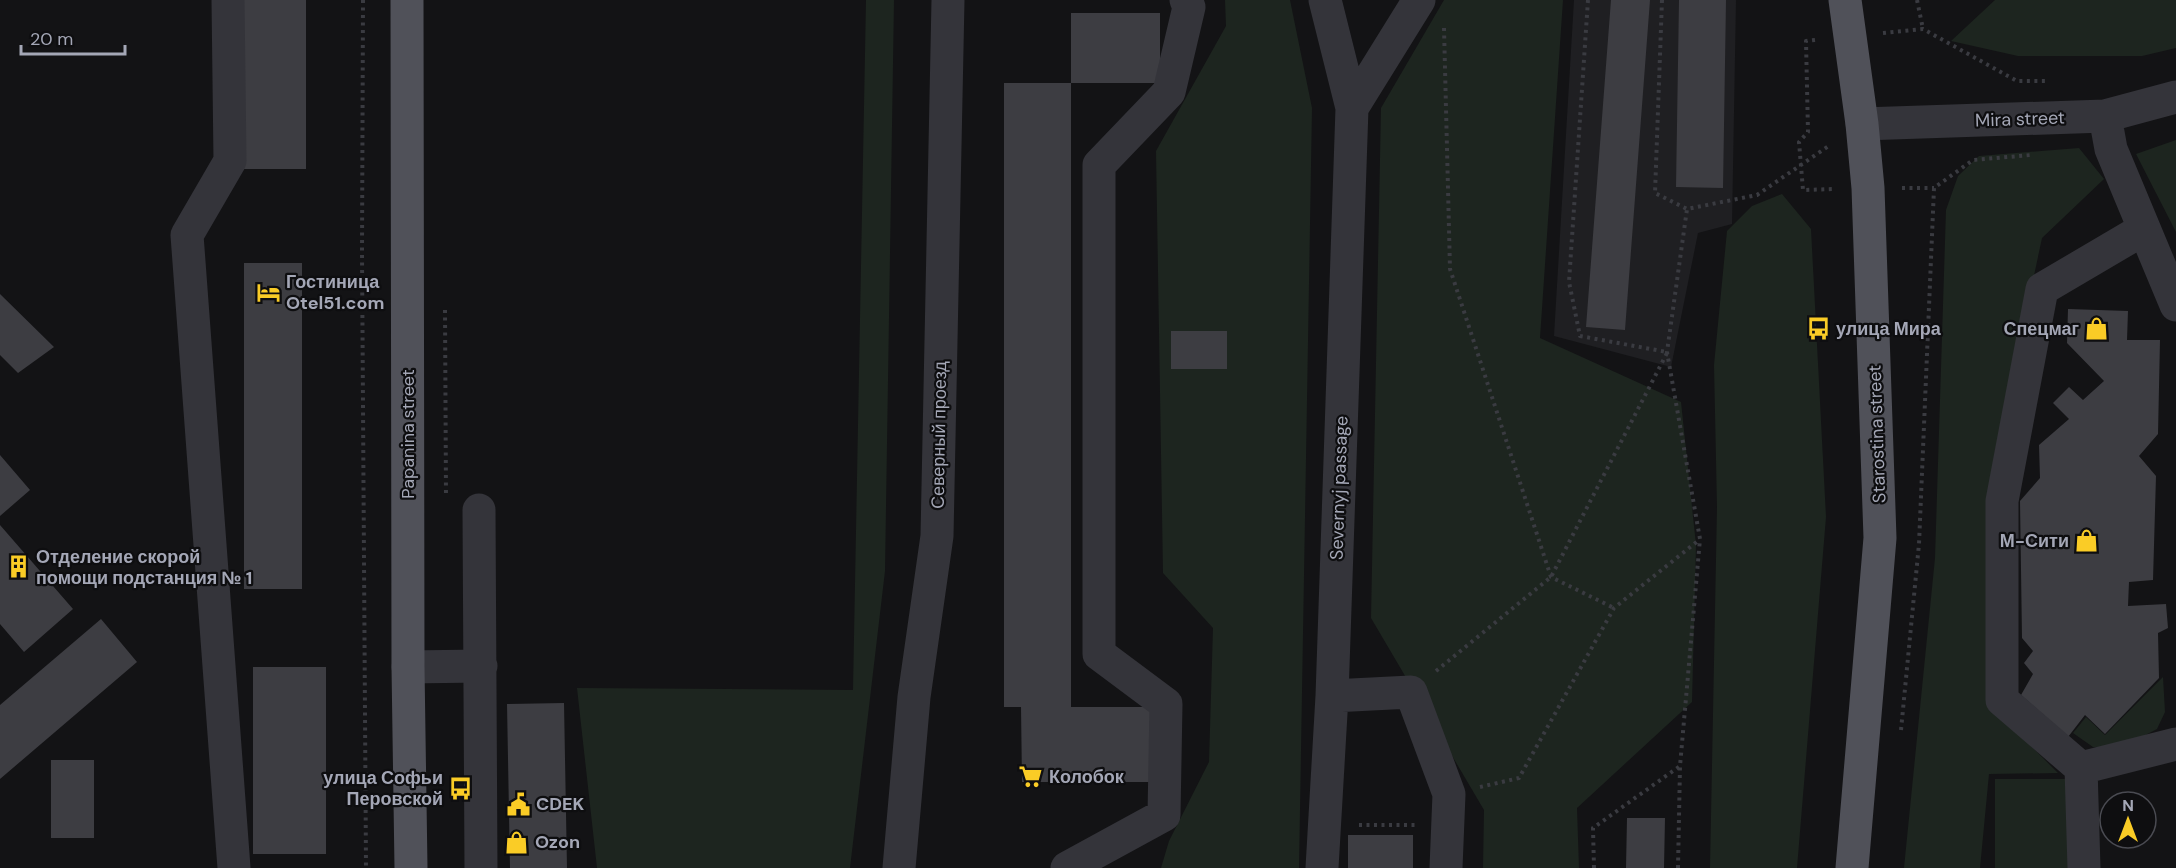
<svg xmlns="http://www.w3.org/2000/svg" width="2176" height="868" viewBox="0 0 2176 868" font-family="'DM Sans',sans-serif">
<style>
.built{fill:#1f1f22}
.green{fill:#1d251f}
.building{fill:#3d3d42}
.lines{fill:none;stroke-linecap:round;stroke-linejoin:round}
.path{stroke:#3a3b41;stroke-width:4;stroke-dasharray:3 4.5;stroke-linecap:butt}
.minor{stroke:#34343a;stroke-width:33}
.major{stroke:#505159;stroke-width:33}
.labels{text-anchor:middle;stroke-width:4.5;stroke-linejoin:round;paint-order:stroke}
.street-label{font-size:18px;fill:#a4a7b6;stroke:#0e0e10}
.poi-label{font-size:18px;font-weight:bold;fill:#a4a7b6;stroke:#0e0e10;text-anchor:start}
</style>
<rect width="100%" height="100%" fill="#131315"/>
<path class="built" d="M1574,0H1736L1732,224L1698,233L1671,367L1554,336Z"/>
<path class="green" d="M866,0H894L885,571L850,868H597L577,688L853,690Z
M1225,0H1290L1312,108L1299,868H1161L1169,841L1209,762L1213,628L1163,573L1156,151L1226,26Z
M1444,0H1563L1540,338L1681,402L1696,545L1692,702L1577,808L1579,868H1483L1484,810L1371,618L1381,108Z
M1995,0H2176V48L2142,56H2018L1951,41Z
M2176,140V232L2136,154Z
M2079,148L2104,179L2042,238L1987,496L1989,704L2058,773L1989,774L1980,868H1904L1935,558L1946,210L1958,176L1979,156Z
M1782,194L1811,229L1826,517L1797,868H1710L1717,507L1714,365L1727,231L1752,206Z
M2163,677L2165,712L2157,729L2134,741L2105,748L2093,747L2073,733L2086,717L2105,735Z
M1995,779H2098V868H1995Z"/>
<path class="building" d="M243,0H306V169H243Z
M1611,0H1650L1625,330L1586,327Z
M1679,0H1726L1723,188L1676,187Z
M1071,13H1160V83H1071Z
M1004,83H1071V707H1153V782H1022L1021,707H1004Z
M244,263H302V589H244Z
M0,294L54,347L18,373L0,355Z
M2068,309L2128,311L2127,340H2160L2158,434L2139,456L2156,476L2153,580L2129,582L2128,606L2166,604L2168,628L2158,633L2159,678L2105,734L2085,715L2068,737L2021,695L2033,674L2024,663L2033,651L2022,638L2020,501L2040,478L2039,445L2069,419L2053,403L2069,387L2083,400L2104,381L2067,343Z
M1171,331H1227V369H1171Z
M0,455L30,490L0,516Z
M0,525L73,609L24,652L0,624Z
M101,619L137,662L0,779V705Z
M253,667H326V854H253Z
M564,703L567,868H510L507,704Z
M51,760H94V838H51Z
M1627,818H1665L1664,868H1626Z
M1348,835H1413V868H1348Z"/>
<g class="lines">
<path class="path" d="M363,0L362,252L366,868
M1588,0L1569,282L1580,336L1667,352
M1662,0L1655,193L1687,209L1757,195L1830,145
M1917,0L1923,29
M1444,28L1450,269L1551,577L1614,608
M1883,33L1923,29L2017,81H2048
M1815,40L1806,41L1808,132L1799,142L1803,190L1834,189
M1902,188H1934
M445,310L446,497
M1436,671L1551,577L1667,353
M1901,730L1919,544L1934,188L1973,160L2031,155
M1480,787L1519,778L1614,608L1699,540
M1359,825H1415
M1594,868L1593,828L1680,766
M1678,868L1680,766L1700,539L1667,352L1687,209"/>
<path class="minor" d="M228,0L230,161L187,235L234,868
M1325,0L1352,108
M2105,116L2111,149L2176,305
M1862,124L2105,116L2176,97
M2144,229L2042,289L2002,501V700L2081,768L2176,744
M479,510L481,868
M408,667L481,666
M1332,696L1411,692L1449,794L1446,868
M2081,768L2084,868
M899,868L914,697L937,536L948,0
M1067,868L1164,815L1166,704L1099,654V165L1169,92L1189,7L1186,0
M1322,868L1332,696L1352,108L1419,0"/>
<path class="major" d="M407,0L408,667L411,868
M1845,0L1862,124L1868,188L1880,538L1852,868"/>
</g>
<defs>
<symbol id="hotel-bare" viewBox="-9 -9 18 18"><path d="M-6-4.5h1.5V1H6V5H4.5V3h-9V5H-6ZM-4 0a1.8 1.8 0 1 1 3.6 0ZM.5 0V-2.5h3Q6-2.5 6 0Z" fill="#facc26" stroke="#0e0e10" stroke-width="2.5" paint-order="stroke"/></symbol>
<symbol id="bus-bare" viewBox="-9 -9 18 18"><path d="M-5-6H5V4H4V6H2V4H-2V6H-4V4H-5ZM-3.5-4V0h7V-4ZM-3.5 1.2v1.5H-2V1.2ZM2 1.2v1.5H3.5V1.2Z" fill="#facc26" stroke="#0e0e10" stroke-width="2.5" paint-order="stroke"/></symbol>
<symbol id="shop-bare" viewBox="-9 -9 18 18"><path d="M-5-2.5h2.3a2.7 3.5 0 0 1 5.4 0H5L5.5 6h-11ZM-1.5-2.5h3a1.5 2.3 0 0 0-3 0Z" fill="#facc26" stroke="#0e0e10" stroke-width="2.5" paint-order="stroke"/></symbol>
<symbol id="building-bare" viewBox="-9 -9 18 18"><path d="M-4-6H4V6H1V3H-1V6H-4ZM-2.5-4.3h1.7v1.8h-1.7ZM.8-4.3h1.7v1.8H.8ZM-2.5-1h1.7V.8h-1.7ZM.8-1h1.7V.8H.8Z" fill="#facc26" stroke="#0e0e10" stroke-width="2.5" paint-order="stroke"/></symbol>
<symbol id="supermarket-bare" viewBox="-9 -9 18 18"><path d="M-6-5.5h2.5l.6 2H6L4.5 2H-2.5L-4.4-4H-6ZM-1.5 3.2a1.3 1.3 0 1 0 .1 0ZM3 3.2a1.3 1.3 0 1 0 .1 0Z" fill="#facc26" stroke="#0e0e10" stroke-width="2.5" paint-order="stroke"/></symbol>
<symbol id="civic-bare" viewBox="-9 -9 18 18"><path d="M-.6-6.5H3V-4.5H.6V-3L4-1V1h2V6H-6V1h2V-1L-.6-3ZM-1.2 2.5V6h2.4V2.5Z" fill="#facc26" stroke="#0e0e10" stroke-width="2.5" paint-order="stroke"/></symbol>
</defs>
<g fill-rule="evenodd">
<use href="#hotel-bare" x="252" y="276" width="33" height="33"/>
<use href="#bus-bare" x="1802" y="312" width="33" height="33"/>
<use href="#shop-bare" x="2080" y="312" width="33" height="33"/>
<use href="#shop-bare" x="2070" y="524" width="33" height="33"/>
<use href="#building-bare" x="2" y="550" width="33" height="33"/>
<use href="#supermarket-bare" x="1014" y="760" width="33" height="33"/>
<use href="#bus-bare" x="444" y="772" width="33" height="33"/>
<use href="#civic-bare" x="502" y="788" width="33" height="33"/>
<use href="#shop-bare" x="500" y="826" width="33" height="33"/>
</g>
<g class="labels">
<g class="street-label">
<text transform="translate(2020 119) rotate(-2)" y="6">Mira street</text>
<text transform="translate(408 434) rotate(-90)" y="6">Papanina street</text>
<text transform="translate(1877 434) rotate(-92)" y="6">Starostina street</text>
<text transform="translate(939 435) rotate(-89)" y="6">Северный проезд</text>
<text transform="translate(1339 488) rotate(-88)" y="6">Severnyj passage</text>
</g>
<g class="poi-label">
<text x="286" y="288">Гостиница<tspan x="286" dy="21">Otel51.com</tspan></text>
<text x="1836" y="335">улица Мира</text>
<text x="2079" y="335" text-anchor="end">Спецмаг</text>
<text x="2069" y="547" text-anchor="end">М-Сити</text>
<text x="36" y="563">Отделение скорой<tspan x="36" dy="21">помощи подстанция № 1</tspan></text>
<text x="1049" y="783">Колобок</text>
<text x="443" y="784" text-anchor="end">улица Софьи<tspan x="443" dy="21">Перовской</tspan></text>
<text x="536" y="810">CDEK</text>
<text x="535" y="848">Ozon</text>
</g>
</g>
<g transform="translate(2128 820)"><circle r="28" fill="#0e0e10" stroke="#4a4b52" stroke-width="1.5"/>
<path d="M0-4.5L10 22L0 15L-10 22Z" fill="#facc26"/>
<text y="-9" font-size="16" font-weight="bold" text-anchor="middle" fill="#a4a7b6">N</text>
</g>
<path d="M21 45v9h104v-9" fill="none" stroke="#a4a7b6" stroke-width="3"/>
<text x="30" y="45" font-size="18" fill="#a4a7b6" stroke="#0e0e10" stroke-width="4.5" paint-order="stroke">20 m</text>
</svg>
